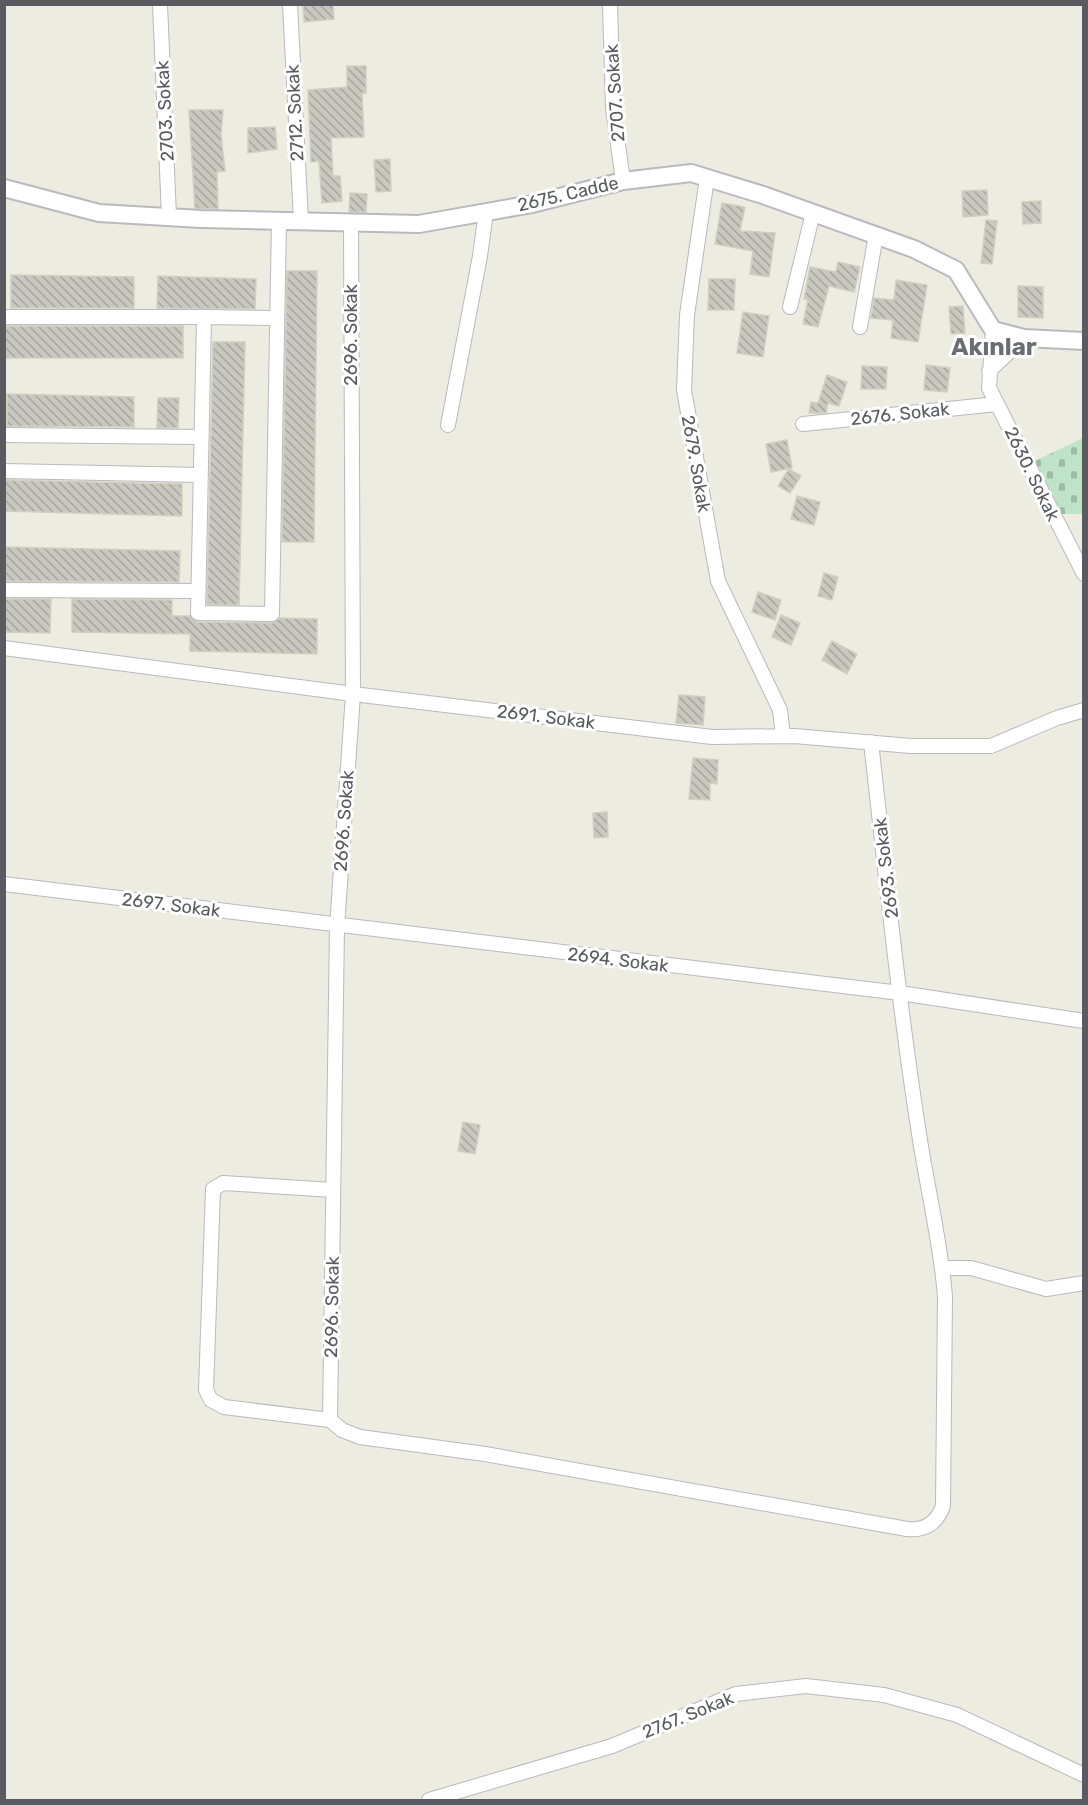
<svg xmlns="http://www.w3.org/2000/svg" width="1088" height="1805" viewBox="0 0 1088 1805" font-family="Rubik,sans-serif">
<style>
.cemetery{fill:url(#cemetery-stones)}
.building{fill:url(#building-back-hatch);stroke:#d0cfc0;stroke-width:1.5}
.lines{fill:none;stroke-linecap:round;stroke-linejoin:round}
.minor-casing{stroke:#b9b9bf;stroke-width:16}
.tertiary-casing{stroke:#b9b9bf;stroke-width:20}
.minor{stroke:#fff;stroke-width:14}
.tertiary{stroke:#fff;stroke-width:16}
.labels{text-anchor:middle;stroke-width:6;stroke-linejoin:round;paint-order:stroke}
.street-label{font-size:18px;fill:#5a5b61;stroke:#fff}
.district-label{font-size:24px;font-weight:bold;fill:#6b6d73;stroke:#fff}
</style>
<defs>
<pattern id="cemetery-stones" width="16" height="16" patternUnits="userSpaceOnUse" patternTransform="scale(1.5)"><rect width="16" height="16" fill="#bee3c6"/><path d="M2 7V4a2 2 0 0 1 4 0v3zM10 15v-3a2 2 0 0 1 4 0v3z" fill="#9dbba4"/></pattern>
<pattern id="building-back-hatch" width="6" height="6" patternUnits="userSpaceOnUse" patternTransform="scale(1.5)"><rect width="6" height="6" fill="#c9c8c0"/><path d="M-1 5l2 2M0 0l6 6M5-1l2 2" fill="none" stroke="#a6a59f"/></pattern>
</defs>
<rect width="100%" height="100%" fill="#ecece1"/>
<path class="cemetery" d="M1083,438V514H1059L1035,461Z"/>
<path class="building" d="M303,4H333L334,19L304,22Z
M347,66H366V93H362L364,137L331,138L333,176H340L342,201L322,203L319,161L311,162L308,90L347,87Z
M189,110H223L221,134L225,171L217,172L218,209L195,208Z
M275,127L277,149L248,153V128Z
M390,159L391,191L376,192L374,160Z
M987,190L988,215L963,217L962,191Z
M350,193L367,194L366,212H349Z
M1041,201V223L1023,224L1022,202Z
M722,203L745,207L740,231L775,233L769,277L750,274L753,251L715,244Z
M986,220L997,221L992,264L981,263Z
M838,262L860,267L854,292L829,286L818,327L803,324L808,299H804L810,267L836,272Z
M287,271H317L314,542H282Z
M11,275L134,277V308H11Z
M158,276L256,279L255,309L157,308Z
M709,279H735L734,310H708Z
M896,280L927,285L918,342L891,338L893,320L871,318L874,298L894,300Z
M1018,286L1043,287V318L1018,317Z
M963,306L965,333L951,334L949,307Z
M743,312L769,316L763,357L737,353Z
M4,326H183V358H4Z
M213,342H245L239,605L207,604Z
M926,365L950,368L947,392L924,390Z
M862,366L887,367L886,389H861Z
M827,375L847,382L839,406L828,403L826,413H809L811,402L818,403Z
M7,394L134,397V427L7,426Z
M158,398H179L178,428H157Z
M787,440L792,468L771,472L766,444Z
M789,469L801,476L790,493L778,486Z
M4,480L182,484V516L4,511Z
M797,496L820,502L814,525L791,519Z
M4,547L180,551L179,582L4,581Z
M824,573L838,577L832,600L818,596Z
M758,592L781,600L775,620L752,612Z
M4,599H51L50,633L4,632Z
M72,599L172,600V616H190L198,622L272,623L280,618L317,619V654L190,651V634L72,632Z
M781,615L800,623L791,645L772,637Z
M832,641L857,654L847,674L822,660Z
M679,695L705,697L703,725L676,723Z
M693,758L718,760L717,784L710,783V800L689,799Z
M607,812L608,837L594,838L593,813Z
M463,1122L480,1125L475,1154L458,1151Z"/>
<g class="lines">
<defs>
<path id="minor" d="M160,4L169,217
M290,4L301,221
M610,4L613,108L623,181
M707,178L687,315L684,390L718,581L780,710L783,736
M790,307L813,213
M4,317H204
M276,318L204,317L198,613L272,614L279,221
M860,327L876,235
M993,330L989,388L1084,574
M989,371L1024,338
M803,424L997,404
M448,425L480,256L486,212
M4,435L201,437
M4,471L201,475
M4,590L199,591
M4,648L353,694L712,737L794,736L911,746H991L1057,718L1084,710
M4,884L900,993L1084,1021
M333,1190L223,1183L213,1189L206,1390L211,1400L224,1407L330,1420L342,1430L360,1437L485,1454L907,1529C925,1531 937,1523 943,1506L945,1297C941,1244 928,1192 920,1140C899,1008 886,875 871,742
M943,1268H971L1046,1289L1084,1283
M330,1420L337,927L353,694L351,222
M429,1800L612,1746L736,1694L806,1686L884,1695L957,1715L1084,1775"/>
<path id="tertiary" d="M4,188L99,213L201,219L419,224L532,204L623,181L691,173L763,195L914,249L956,270L993,330L1024,338L1084,341"/>
</defs>
<use href="#minor" class="minor-casing"/>
<use href="#tertiary" class="tertiary-casing"/>
<use href="#minor" class="minor"/>
<use href="#tertiary" class="tertiary"/>
</g>
<g class="labels">
<g class="street-label">
<text transform="translate(615 93) rotate(-94)" y="6">2707. Sokak</text>
<text transform="translate(165 111) rotate(-93)" y="6">2703. Sokak</text>
<text transform="translate(295 113) rotate(-93)" y="6">2712. Sokak</text>
<text transform="translate(568 194) rotate(-13)" y="6">2675. Cadde</text>
<text transform="translate(351 335) rotate(-90)" y="6">2696. Sokak</text>
<text transform="translate(900 414) rotate(-6)" y="6">2676. Sokak</text>
<text transform="translate(696 464) rotate(80)" y="6">2679. Sokak</text>
<text transform="translate(1032 474) rotate(64)" y="6">2630. Sokak</text>
<text transform="translate(546 717) rotate(7)" y="6">2691. Sokak</text>
<text transform="translate(344 821) rotate(-86)" y="6">2696. Sokak</text>
<text transform="translate(886 868) rotate(-97)" y="6">2693. Sokak</text>
<text transform="translate(171 905) rotate(7)" y="6">2697. Sokak</text>
<text transform="translate(618 960) rotate(7)" y="6">2694. Sokak</text>
<text transform="translate(332 1307) rotate(-89)" y="6">2696. Sokak</text>
<text transform="translate(688 1715) rotate(-22)" y="6">2767. Sokak</text>
</g>
<g class="district-label">
<text x="994" y="355">Akınlar</text>
</g>
</g>
<rect width="1088" height="1805" fill="none" stroke="#5a5b61" stroke-width="12"/>
</svg>
